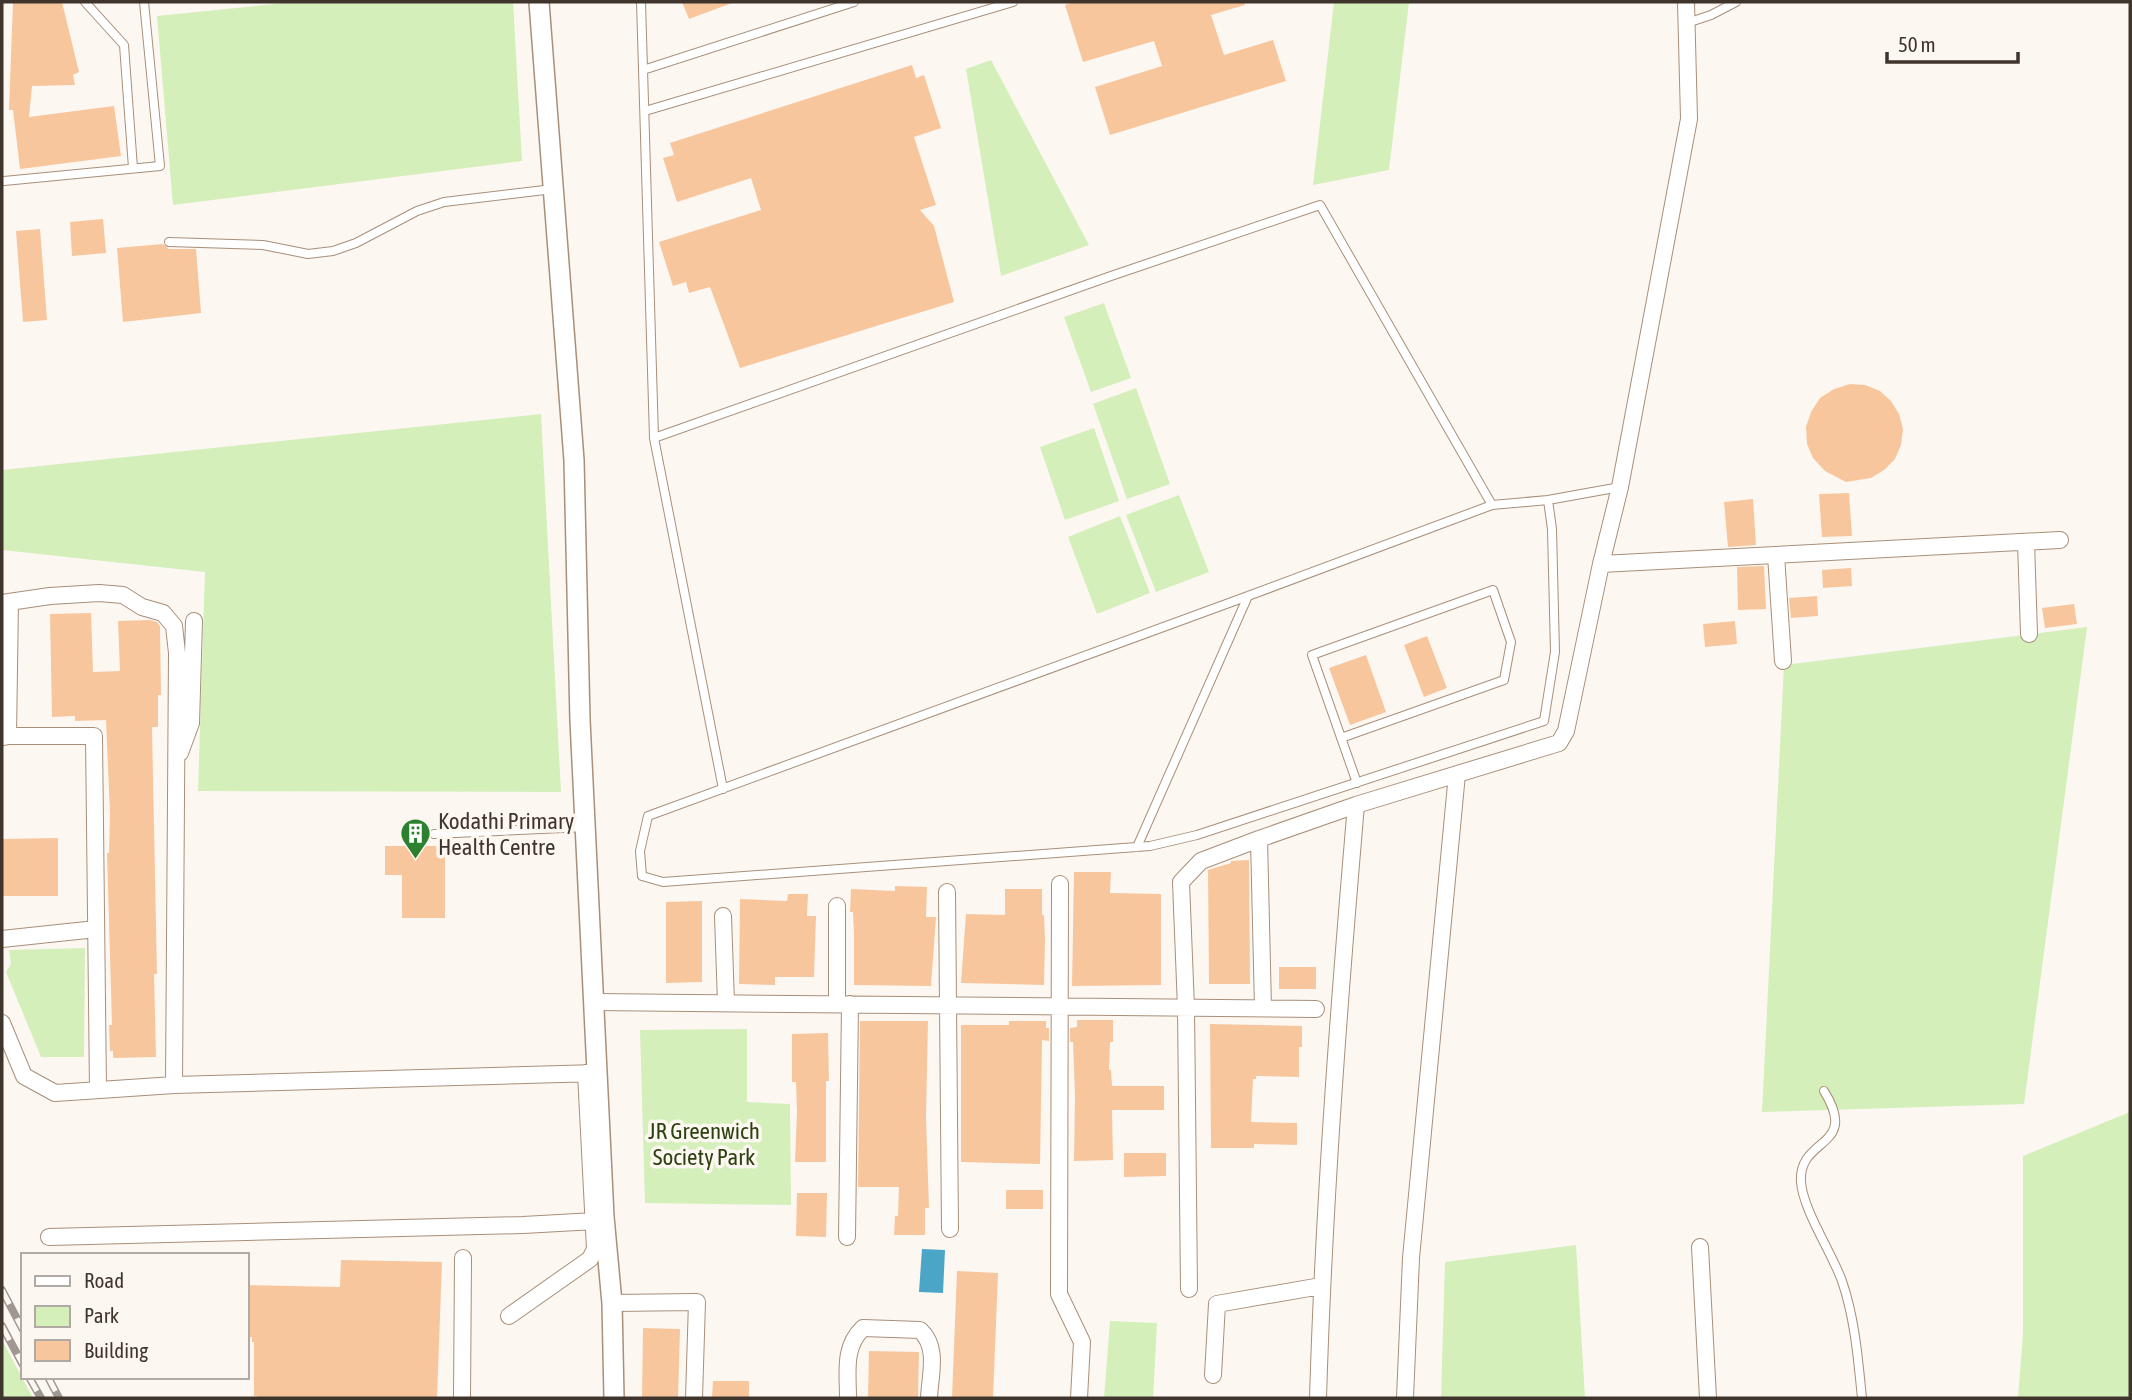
<svg xmlns="http://www.w3.org/2000/svg" width="2132" height="1400" viewBox="0 0 2132 1400" font-family="'Asap Condensed',sans-serif">
<style>
.green{fill:#d4efba}
.water{fill:#4aa5c7}
.building{fill:#f8c69d}
.lines{fill:none;stroke-linecap:round;stroke-linejoin:round}
.service-casing{stroke:#a88f79;stroke-width:10}
.minor-casing{stroke:#a88f79;stroke-width:18}
.tertiary-casing{stroke:#a88f79;stroke-width:22}
.service{stroke:#fff;stroke-width:8}
.minor{stroke:#fff;stroke-width:16}
.tertiary{stroke:#fff;stroke-width:19}
.rail-casing{stroke:#9f9790;stroke-width:8}
.rail{stroke:#fdf7f2;stroke-width:5;stroke-dasharray:16;stroke-linecap:butt}
.labels{text-anchor:middle;stroke-width:7;stroke-linejoin:round;paint-order:stroke}
.poi-label{font-size:23px;fill:#40352c;stroke:#fdf7f2;text-anchor:start}
.park-label{font-size:23px;fill:#2c4110;stroke:#fdf7f2}
</style>
<rect width="100%" height="100%" fill="#fdf7f2"/>
<path class="green" d="M294,2H513L522,161L173,205L157,16Z
M1334,2H1409L1389,170L1313,185Z
M991,60L1089,245L1001,276L966,69Z
M1104,303L1131,378L1091,392L1064,317Z
M1136,388L1170,484L1127,499L1093,404Z
M541,414L561,792L198,791L205,572L2,550V470Z
M1094,428L1119,501L1065,520L1040,447Z
M1179,495L1209,572L1156,592L1126,515Z
M1120,516L1150,593L1097,614L1068,537Z
M2087,627L2024,1104L1762,1112L1784,665Z
M85,948L84,1057H41L6,972L11,964L9,950Z
M747,1029V1102L790,1104L791,1205L645,1203L640,1030Z
M2130,1112V1398H2018L2023,1333V1156Z
M1576,1245L1585,1398H1441L1445,1262Z
M1110,1321L1157,1323L1153,1398H1104Z
M2,1340L33,1398H2Z"/>
<path class="water" d="M922,1249L945,1250L943,1293L919,1292Z"/>
<path class="building" d="M13,2H62L79,72L73,75L75,85L32,86L29,117L114,106L121,156L20,169L13,110H9Z
M682,2H732V3L689,19Z
M1075,2H1244L1245,5L1211,15L1224,55L1273,40L1286,81L1110,135L1095,87L1162,66L1154,41L1083,62L1065,5Z
M912,65L916,78L924,75L941,128L914,137L936,205L920,210L934,226L954,302L740,368L710,287L689,293L686,282L673,286L659,242L761,210L751,178L677,202L663,158L674,155L670,143Z
M103,219L106,253L72,256L70,222Z
M40,229L47,320L23,322L16,231Z
M163,244L169,249H196L201,313L123,322L117,248Z
M1850,384L1865,385L1880,391L1891,401L1899,414L1903,429L1901,445L1895,459L1884,470L1871,478L1846,482L1825,471L1813,458L1807,444L1806,427L1811,412L1820,398L1834,389Z
M1849,493L1852,536L1822,537L1819,494Z
M1753,499L1756,545L1728,547L1724,502Z
M1764,566L1766,609L1738,610L1737,567Z
M1851,568L1852,586L1823,588L1822,570Z
M1817,596L1818,616L1791,618L1789,598Z
M2074,604L2077,624L2045,628L2042,608Z
M91,613L93,672L120,671L118,621L150,620L157,622L160,626L161,695H158V727H152L157,974H154L156,1057L113,1058V1051H110L109,1025H112L107,853H109L110,814L106,720L75,721V716L52,717L50,614Z
M1735,621L1737,644L1705,647L1703,624Z
M1427,636L1447,688L1424,697L1404,645Z
M1366,655L1386,712L1350,725L1329,668Z
M412,830H426V846H445V918H402V875H385V846H411Z
M58,838V896H2V839Z
M1249,860L1250,984H1209L1208,870L1231,863V861Z
M1074,872H1111L1110,893L1161,894V985L1072,986Z
M895,886L927,887L926,917H936L931,986L854,985V934L853,912H850L851,889L895,891Z
M1005,889H1042V915H1044L1045,939L1044,985L961,983L966,914L1005,915Z
M788,894H808L807,916H816L814,977H775V985L739,984L740,899L787,901Z
M702,901V982L666,983V902Z
M1279,967H1316V989H1279Z
M1077,1020H1113V1042H1110L1109,1070H1111L1112,1086H1164V1110H1112L1113,1160L1074,1161L1075,1096L1073,1042H1070V1028L1077,1027Z
M860,1021H928L926,1117L929,1208H925V1235H894L895,1216H898L899,1187H858Z
M1009,1021H1046V1028H1049V1041L1042,1040L1040,1164L961,1162V1025H1009Z
M1210,1024L1302,1026V1047H1299V1077L1256,1076V1079H1253L1251,1122L1297,1123V1145L1254,1144V1148H1211Z
M828,1033L829,1081H826V1162H795L797,1111L796,1082H792V1034Z
M1124,1153H1166V1176L1124,1177Z
M1006,1190H1043V1209H1006Z
M797,1193H827L826,1237L796,1236Z
M341,1260L442,1262L437,1398H257V1396H254V1342H252V1337H247V1285L340,1287Z
M957,1271L998,1273L993,1398H952Z
M643,1328L680,1329L678,1398L642,1397Z
M869,1351L919,1352L918,1398H868Z
M713,1381H749V1398H712Z"/>
<g class="lines">
<defs>
<path id="service" d="M85,2L124,45L133,168
M641,2L654,438L723,789
M1687,23L1711,15L1736,2
M643,70L854,2
M645,111L1013,2
M4,181L160,166L144,2
M169,242L263,245L308,254L333,251L356,243L417,211L444,202L553,189
M654,438L1111,276L1320,205L1492,505
M1548,500L1552,529L1555,652L1544,721L1197,835L1150,846L663,882L642,876L640,851L648,816L1248,596L1492,505Z
M1548,500L1620,487
M1341,738L1504,680L1511,642L1493,590L1312,655L1357,783
M434,834L585,827
M1137,847L1248,596
M1824,1091C1860,1149 1798,1136 1801,1182C1803,1210 1832,1253 1842,1281C1855,1319 1858,1359 1862,1398"/>
<path id="minor" d="M2026,542L2029,634
M1776,555L1783,661
M1601,564L2060,540
M2,603L50,596L99,593L123,595L142,607L163,613L174,626L177,653L174,1085
M8,736H94L98,1090
M2,737L8,736L10,602
M180,753L191,723L194,621
M1259,839L1263,1008
M1060,884L1059,1294L1082,1342L1079,1398
M947,892L950,1229
M837,906V1004
M723,916L726,1003
M2,939L96,929
M594,1002L1316,1009
M2,1023L24,1076L55,1093L174,1085L597,1073
M49,1237L523,1225L595,1221
M847,1237L850,1004
M1700,1247L1708,1398
M1189,1289L1186,1008L1181,882L1201,861L1259,839L1356,805L1559,743L1566,731L1601,564L1620,487L1689,119L1686,2
M612,1303L697,1302L694,1398
M509,1316L590,1259L595,1249L586,1073
M1213,1375L1217,1304L1321,1286
M462,1398L463,1258
M848,1398C848,1372 843,1347 863,1328L920,1330C939,1347 930,1375 929,1398
M1318,1398C1324,1200 1339,1003 1356,805
M1405,1398L1411,1258L1457,774"/>
<path id="tertiary" d="M539,2L574,460L580,720L604,1217L612,1303L614,1398"/>
</defs>
<use href="#service" class="service-casing"/>
<use href="#minor" class="minor-casing"/>
<use href="#tertiary" class="tertiary-casing"/>
<use href="#service" class="service"/>
<use href="#minor" class="minor"/>
<use href="#tertiary" class="tertiary"/>
<defs>
<path id="rail" d="M2,1290L23,1330
M2,1326L23,1365
M29,1377L41,1398
M48,1377L59,1398"/>
</defs>
<use href="#rail" class="rail-casing"/>
<use href="#rail" class="rail"/>
</g>
<defs>
<symbol id="building-pin" viewBox="-11 -11 22 30"><path d="M0 17L-7.5 6A9.5 9.5 0 1 1 7.5 6Z" fill="#2c812f" stroke="#fdf7f2"/><path d="M-4-6H4V6H1V3H-1V6H-4ZM-2.5-4.3h1.7v1.8h-1.7ZM.8-4.3h1.7v1.8H.8ZM-2.5-1h1.7V.8h-1.7ZM.8-1h1.7V.8H.8Z" fill="#fff"/></symbol>
</defs>
<g fill-rule="evenodd">
<use href="#building-pin" x="398" y="816" width="35" height="47"/>
</g>
<g class="labels">
<g class="poi-label">
<text x="438" y="829">Kodathi Primary<tspan x="438" dy="26">Health Centre</tspan></text>
</g>
<g class="park-label">
<text x="704" y="1139">JR Greenwich<tspan x="704" dy="26">Society Park</tspan></text>
</g>
</g>
<rect width="2132" height="1400" fill="none" stroke="#40352c" stroke-width="7"/>
<rect x="21" y="1253" width="228" height="126" fill="#fdf7f2" stroke="#b1a9a3" stroke-width="2"/>
<rect x="35" y="1276" width="35" height="10" fill="#ffffff" stroke="#b1a9a3" stroke-width="2"/>
<text x="84" y="1288" font-size="21" fill="#40352c">Road</text>
<rect x="35" y="1306" width="35" height="21" fill="#d4efba" stroke="#b1a9a3" stroke-width="2"/>
<text x="84" y="1323" font-size="21" fill="#40352c">Park</text>
<rect x="35" y="1340" width="35" height="21" fill="#f8c69d" stroke="#b1a9a3" stroke-width="2"/>
<text x="84" y="1358" font-size="21" fill="#40352c">Building</text>
<path d="M1887 52v10h131v-10" fill="none" stroke="#40352c" stroke-width="3.5"/>
<text x="1898" y="52" font-size="21" fill="#40352c" stroke="#fdf7f2" stroke-width="5" paint-order="stroke">50 m</text>
</svg>
